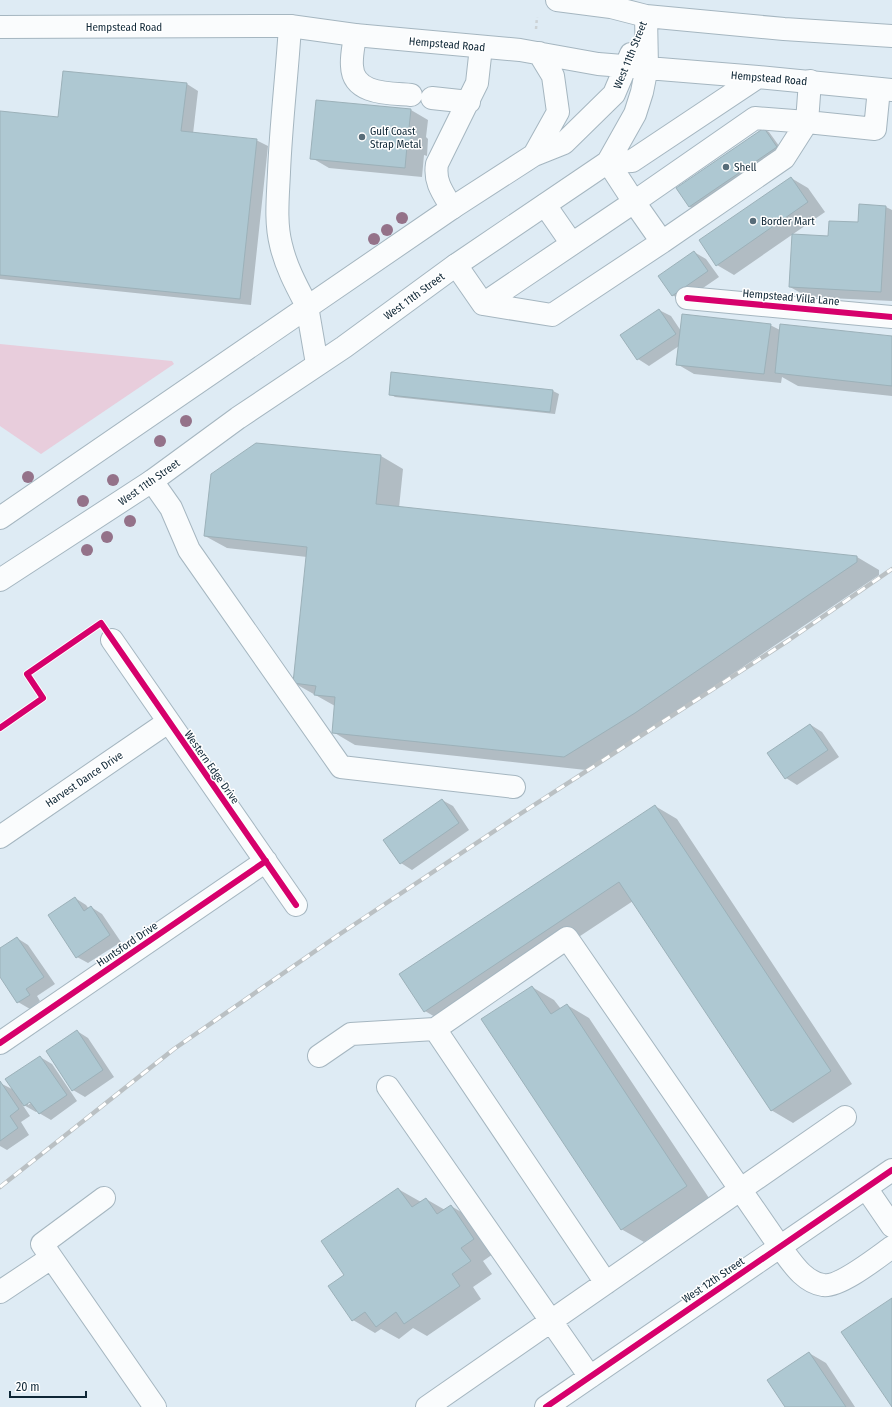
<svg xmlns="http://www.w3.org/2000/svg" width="892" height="1407" viewBox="0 0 892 1407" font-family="'Fira Sans Condensed',sans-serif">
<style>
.green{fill:#e8cddc}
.shadow{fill:#0003;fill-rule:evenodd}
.building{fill:#aec8d2;stroke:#9cb1b9}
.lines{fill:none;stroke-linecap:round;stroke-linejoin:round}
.minor-casing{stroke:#a5b6c0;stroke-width:24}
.major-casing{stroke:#a5b6c0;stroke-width:24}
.path{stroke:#ccd2d5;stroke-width:2.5;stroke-dasharray:3 3;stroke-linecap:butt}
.minor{stroke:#fafcfd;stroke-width:22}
.major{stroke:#fafcfd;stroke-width:22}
.rail-casing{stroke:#bac0c3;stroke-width:4.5}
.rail{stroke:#fff;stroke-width:3;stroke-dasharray:9;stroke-linecap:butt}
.cycleway-casing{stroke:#fff;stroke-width:8}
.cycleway{stroke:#d6006c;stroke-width:6}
.tree{fill:#947289}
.poi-dot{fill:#576c78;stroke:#fff;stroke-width:1.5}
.labels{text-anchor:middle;stroke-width:3;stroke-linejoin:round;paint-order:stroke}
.street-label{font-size:11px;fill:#0f2736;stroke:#fff}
.poi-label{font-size:11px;fill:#0f2736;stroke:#fff;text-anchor:start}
</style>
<rect width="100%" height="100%" fill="#deebf4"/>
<path class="green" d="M0,344L172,361L174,364L41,454L0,426Z"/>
<path class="shadow" d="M187,84L198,91L193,134L256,140L268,146L251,305L0,279V112L59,118Z
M411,110L428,120L426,137L428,139L427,156L424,155L422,177L329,168L312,158Z
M764,129L769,132L782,150L695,210L690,207L677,189Z
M791,178L808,188L825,212L734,275L717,265Z
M860,205L886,207L892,210V301L808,297L790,287L829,237L859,223Z
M694,252L706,259L719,277L684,301L672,295Z
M659,310L671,316L681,331L770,325L780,330L892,337V396L798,386L782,377L781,383L694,374L677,364L679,346L649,366L638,359Z
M392,373L553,391L559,394L555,414L395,397L390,394Z
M381,456L403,469L399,508L857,557L879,570V575L657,725L586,770L355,745L333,732L335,706L294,683L307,557L227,548L205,536Z
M811,725L822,732L839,757L797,785L786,778Z
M442,800L453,806L469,830L412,870L401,863Z
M655,806L677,819L852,1084L793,1123L771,1110L633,901L447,1024L425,1011Z
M75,898L86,905L89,909L91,907L102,914L121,942L88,963L77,957Z
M17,938L28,945L55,984L37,996L40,1001L30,1009L18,1002L0,975V949Z
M532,987L554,1000L561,1009L567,1005L589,1018L709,1198L644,1242L621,1229Z
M77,1031L88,1038L114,1077L85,1097L73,1090Z
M40,1057L52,1064L77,1101L51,1120L39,1113L38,1111L36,1112L22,1104L30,1116L21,1122L29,1135L7,1150L0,1146V1083L14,1090ZM35,1100L28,1105V1102Z
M398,1189L421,1202L426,1199L445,1210L451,1206L473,1219L496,1252L483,1261L492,1274L473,1287L481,1299L427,1336L413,1328L399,1339L381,1329L375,1333L353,1320L346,1275Z
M809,1353L826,1363L855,1407H786Z"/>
<path class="building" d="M63,71L187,83L181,131L257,139L240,299L0,275V111L58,117Z
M316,100L411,109L409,128H412L410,146H407L405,168L310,159Z
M764,128L777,147L689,207L676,188Z
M791,177L808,202L716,266L699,240Z
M859,204L886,206L881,292L789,287L792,234L828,236L829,221L858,222Z
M694,251L708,271L672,296L658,276Z
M659,309L676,334L637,360L620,335Z
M682,314L771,324L764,374L676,365Z
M780,324L892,336V386L775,373Z
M391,372L553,390L550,412L389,395Z
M256,443L381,455L376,504L857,556V562L635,713L564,757L332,733L335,697L314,695L316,686L293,683L307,547L204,536L211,474Z
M810,724L828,750L785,779L767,753Z
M442,799L459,823L400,864L383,840Z
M655,805L831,1071L771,1111L619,882L424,1012L399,974Z
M75,897L84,911L91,906L110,935L76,958L48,915Z
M17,937L44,977L26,989L30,995L17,1003L0,977V948Z
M532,986L551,1014L567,1004L687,1186L621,1230L481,1019Z
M77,1030L103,1070L72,1091L46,1051Z
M40,1056L67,1095L39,1114L30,1102L24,1106L5,1079Z
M0,1081L19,1109L10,1116L18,1128L0,1141Z
M398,1188L412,1207L426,1198L437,1214L451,1205L474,1239L461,1248L471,1261L452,1274L460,1286L404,1324L396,1312L376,1327L365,1312L352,1321L328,1286L344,1275L321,1241Z
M892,1298V1407L841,1332Z
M809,1352L846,1407H785L767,1380Z"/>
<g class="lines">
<defs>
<path id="minor" d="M290,26C287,75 281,123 279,172C278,196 275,222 281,245C286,267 297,287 307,306
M355,35C354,45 351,56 352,66C353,95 390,93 411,95
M810,81L807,122L755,118L634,202L662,242L784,158L807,122L875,129L879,89
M432,98L469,102
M545,205L572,244
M452,208C443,193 434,182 437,164L477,83L481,47
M456,265L483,304L634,202L608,162
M687,298L892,317
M483,304L552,315L662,242
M152,481L171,508L189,550L341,767L514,787
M112,640L296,905
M0,837L168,722
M435,1029L567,938L780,1247C791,1261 803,1282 823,1285C839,1288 878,1257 892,1247
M0,1043L266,861
M319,1056L351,1034L435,1029L606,1283
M388,1087L590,1377
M866,1188L892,1226
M104,1198L42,1244L155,1407
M0,1292L51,1258
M427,1407L845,1117
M546,1407L892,1170"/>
<path id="major" d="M557,0L611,7L646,16L784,29L892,36
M0,27L290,26L355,35L520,50L598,64L758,77L892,90
M534,155L558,112L553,76L539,53
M608,162L632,161L758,77
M307,306L317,364
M0,518L452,208L534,155L564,143L614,94L631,54
M0,580L152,481L238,418L344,347L456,265L608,162L635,114L642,92L647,67L646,16"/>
</defs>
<use href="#minor" class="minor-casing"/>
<use href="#major" class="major-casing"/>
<path class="path" d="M536,29L537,17"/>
<use href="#minor" class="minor"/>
<use href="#major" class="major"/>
<defs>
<path id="rail" d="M0,1187L174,1049L337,936L517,816L789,640L892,569"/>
</defs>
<use href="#rail" class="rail-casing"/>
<use href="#rail" class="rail"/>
<defs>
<path id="cycleway" d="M687,298L892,317
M0,728L43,698L27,674L101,623L296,905
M0,1043L266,861
M546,1407L892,1170"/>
</defs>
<use href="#cycleway" class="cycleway-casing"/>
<use href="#cycleway" class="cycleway"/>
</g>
<g class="tree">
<circle cx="402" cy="218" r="6"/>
<circle cx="387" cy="230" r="6"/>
<circle cx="374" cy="239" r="6"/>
<circle cx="186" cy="421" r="6"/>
<circle cx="160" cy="441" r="6"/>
<circle cx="28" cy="477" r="6"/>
<circle cx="113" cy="480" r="6"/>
<circle cx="83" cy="501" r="6"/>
<circle cx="130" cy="521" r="6"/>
<circle cx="107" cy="537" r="6"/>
<circle cx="87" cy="550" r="6"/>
</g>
<g class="poi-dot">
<circle cx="362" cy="137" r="4"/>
<circle cx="726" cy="167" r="4"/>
<circle cx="753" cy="221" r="4"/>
</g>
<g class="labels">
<g class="street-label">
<text x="124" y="31">Hempstead Road</text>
<text transform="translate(447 44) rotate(5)" y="4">Hempstead Road</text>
<text transform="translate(630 55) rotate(-68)" y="4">West 11th Street</text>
<text transform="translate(769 78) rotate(5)" y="4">Hempstead Road</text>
<text transform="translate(414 296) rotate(-36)" y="4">West 11th Street</text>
<text transform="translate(791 297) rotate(5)" y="4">Hempstead Villa Lane</text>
<text transform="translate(149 482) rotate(-35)" y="4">West 11th Street</text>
<text transform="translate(212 767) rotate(55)" y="4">Western Edge Drive</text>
<text transform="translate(84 779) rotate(-34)" y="4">Harvest Dance Drive</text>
<text transform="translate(127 944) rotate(-34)" y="4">Huntsford Drive</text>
<text transform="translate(713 1280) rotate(-34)" y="4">West 12th Street</text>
</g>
<g class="poi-label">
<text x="370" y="135">Gulf Coast<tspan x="370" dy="13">Strap Metal</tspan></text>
<text x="734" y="171">Shell</text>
<text x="761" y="225">Border Mart</text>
</g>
</g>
<path d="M10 1391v6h76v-6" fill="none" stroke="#0f2736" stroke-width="2"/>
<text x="16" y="1391" font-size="12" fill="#0f2736" stroke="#ffffff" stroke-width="3" paint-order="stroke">20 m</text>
</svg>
